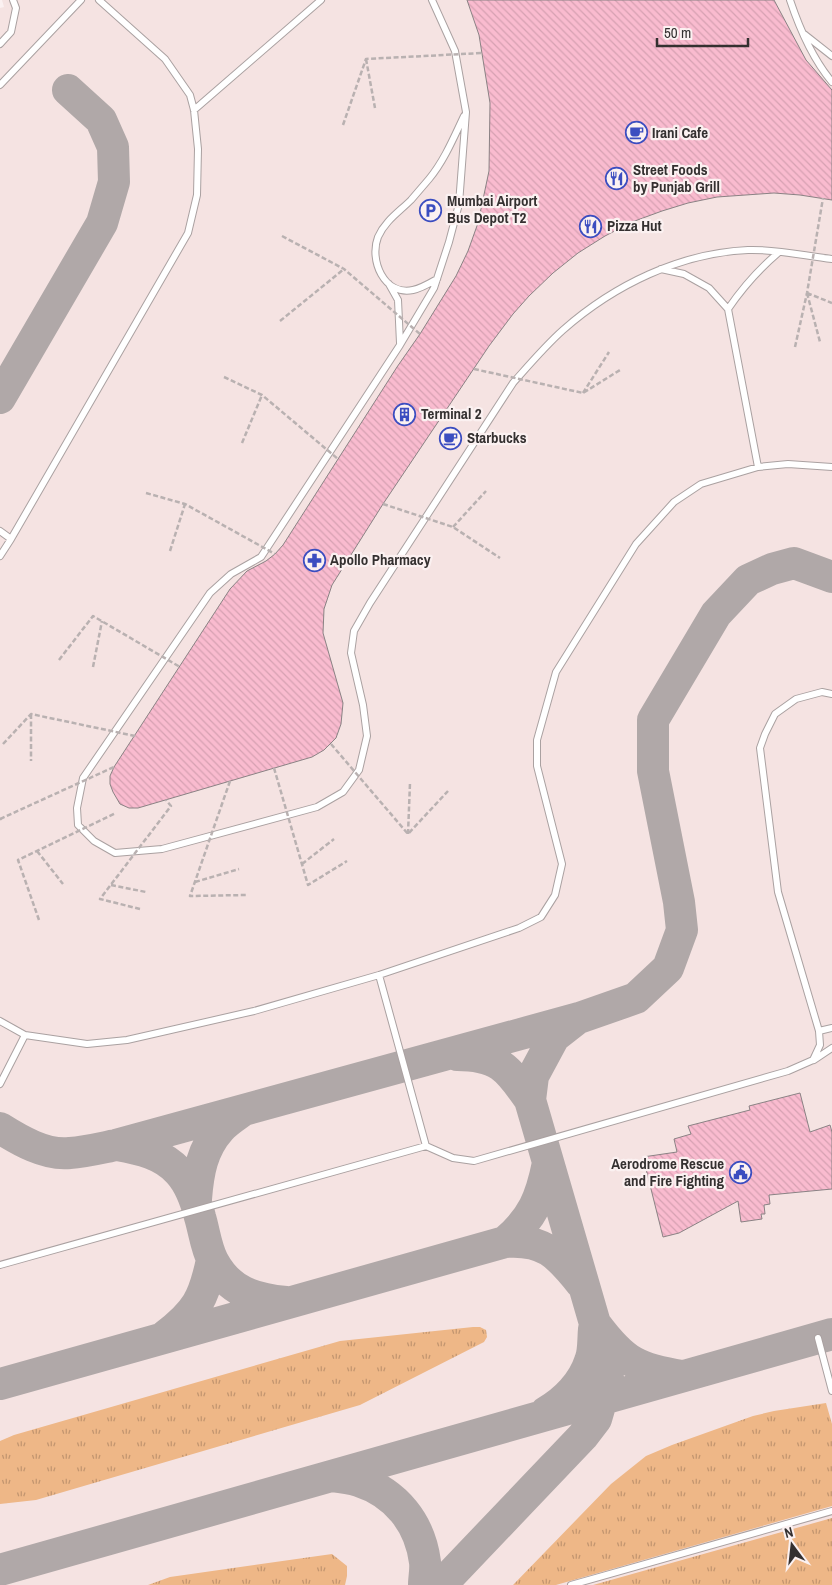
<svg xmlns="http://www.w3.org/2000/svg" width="832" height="1585" viewBox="0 0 832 1585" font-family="'Archivo Narrow',sans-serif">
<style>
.built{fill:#f5e3e2}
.grass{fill:url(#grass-tufts)}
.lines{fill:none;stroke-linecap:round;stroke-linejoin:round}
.taxiway{stroke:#b0a8a8;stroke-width:32}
.building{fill:url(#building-back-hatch);stroke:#8a8284}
.service-casing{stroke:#aaa1a1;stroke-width:8}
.path{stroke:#b9b1b1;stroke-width:2.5;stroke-dasharray:5 2.5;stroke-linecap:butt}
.service{stroke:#fff;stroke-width:6}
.path-bridge{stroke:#b9b1b1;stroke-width:2.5;stroke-dasharray:5 2.5;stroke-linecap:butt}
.labels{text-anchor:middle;stroke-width:4.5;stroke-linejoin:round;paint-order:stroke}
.poi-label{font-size:15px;font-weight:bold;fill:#343030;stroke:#fbf1f1;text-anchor:start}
</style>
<defs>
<pattern id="grass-tufts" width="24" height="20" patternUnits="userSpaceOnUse" patternTransform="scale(1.25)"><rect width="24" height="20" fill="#eeb787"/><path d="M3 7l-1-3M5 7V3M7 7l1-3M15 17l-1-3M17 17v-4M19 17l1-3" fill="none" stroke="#c2956f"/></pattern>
<pattern id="building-back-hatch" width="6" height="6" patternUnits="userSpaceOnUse" patternTransform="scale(1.25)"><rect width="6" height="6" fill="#f9bbcf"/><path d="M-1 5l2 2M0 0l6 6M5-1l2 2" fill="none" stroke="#d6a1b2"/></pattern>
</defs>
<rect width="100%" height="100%" fill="#fbf1f1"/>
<path class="built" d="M2,0H832V1585H0V8L4,7Z"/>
<path class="grass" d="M473,1327H480L486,1330L487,1337L484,1342L360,1405L36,1500L0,1504V1441L14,1435L340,1341Z
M826,1403L832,1424V1506L556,1585H513L611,1484L646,1456L672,1445L753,1416L774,1411Z
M832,1518V1585H593Z
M332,1554L347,1566V1576L345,1585H148L170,1577Z"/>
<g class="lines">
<path class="taxiway" d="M0,398L102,223L114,182L113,147L101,120L68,90
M457,1055C498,1055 508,1068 530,1100
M0,1128C19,1140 46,1156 70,1153C85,1152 101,1148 116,1145L579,1018L636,998L668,968L682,930L679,902L653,771V720L716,614L748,580L772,569L794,563L832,577
M117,1145C140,1149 163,1154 179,1172C190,1184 196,1201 200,1217C204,1230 206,1248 213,1261C229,1291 253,1299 286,1302
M196,1199C198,1173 202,1149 220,1129C225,1123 234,1117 241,1112
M505,1242C533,1218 541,1198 548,1163
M597,1326C624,1362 638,1369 682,1376
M165,1336C197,1312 204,1298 212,1260
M0,1384L505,1242C544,1239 558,1254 581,1283
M546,1412C565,1401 583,1383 590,1361C594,1352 593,1339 594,1329
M332,1476C341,1477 350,1478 359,1481C396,1493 420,1523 425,1562C426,1569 424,1578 424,1585
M0,1570L832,1334
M441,1585L583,1436L596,1419L608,1378L603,1351L530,1100L533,1076L554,1037L577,1019"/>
</g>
<path class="building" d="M467,0H774L806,60L832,90V200L800,195L774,193L717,197L688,203L662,211L632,222L605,236L578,253L553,273L529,296L513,314L489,346L383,504L332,585L324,609L323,633L343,703L341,724L336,738L324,750L312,757L138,808H129L120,804L113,792L110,784V776L114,767L230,589L247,571L266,561L275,554L283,545L397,367L420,334L456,276L468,251L478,223L489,171L490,103L479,35Z
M800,1093L810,1132L830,1125L832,1132V1189L769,1195L770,1204L764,1205L765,1214H761L762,1219L741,1222L738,1201L679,1233L663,1237L643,1157L677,1152L674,1139L691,1134L688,1126L750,1110L749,1106Z"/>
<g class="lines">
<defs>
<path id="service" d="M432,0L455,51L466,112L459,204L449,242L434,288L400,345L261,557L231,574L210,593L83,778L77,808L78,825L94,841L115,853L162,849L317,807L343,792L359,770L367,736L363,705L351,653L354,631L370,603L513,383C529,365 545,346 563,330C614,285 680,253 748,250C776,249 805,256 832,259
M790,0C800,30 812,58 832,82
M804,34L832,56
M0,44L11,32L16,8L13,0
M0,85L81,0
M194,110L321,0
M661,269L684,274L709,288L728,309L758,467
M437,279C430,283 422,288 413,290C384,296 369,260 378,237C385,221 399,212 411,200C417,193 423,186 429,179C444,161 454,137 464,116
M389,284L398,300L400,343
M728,309C743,287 758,270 778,253
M0,531L11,539L0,556
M11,539L188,233L197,195L198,149L194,110L190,95L165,59L99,0
M0,1021L25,1035
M819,1031L832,1028
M814,1060L832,1048
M0,1084L25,1035L87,1044L127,1040L254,1011L379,975L519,928L541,917L555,895L562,864L537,766V740L556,672L636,544L674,502L701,484L758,467L788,464L832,467
M426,1146L453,1158L474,1161L788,1071L813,1060L820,1045L819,1031L778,892L760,748L765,734L775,714L796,699L822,692L832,694
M0,1265L426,1146L379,975
M818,1338L832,1391
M571,1585L832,1511"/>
</defs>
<use href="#service" class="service-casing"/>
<path class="path" d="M366,59L375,108
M807,293L820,342
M807,293L832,303
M280,321L344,269
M583,393L609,352
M242,443L262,395
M453,527L486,491
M170,551L185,504
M93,667L102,621
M31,714V761
M0,820L1,818
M408,834L410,783
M37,851L63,884
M302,864L334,839
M195,882L239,869
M111,885L146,892"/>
<use href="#service" class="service"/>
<path class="path-bridge" d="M343,125L366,59L482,53
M282,236L344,269L420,334
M795,347L807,293L823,198
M474,369L583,393L620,370
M224,377L262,395L338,459
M146,493L185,504L275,554
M383,504L453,527L500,558
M59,660L93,616L180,667
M3,744L31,714L135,736
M331,744L408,834L448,791
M274,768L308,885L347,861
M230,781L190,896L247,895
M0,819L114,767
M140,909L100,899L171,806L166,800
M39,920L18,860L116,813"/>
</g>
<defs>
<symbol id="cafe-ring" viewBox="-11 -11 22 22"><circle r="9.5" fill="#fbf1f1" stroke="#3b4dc0" stroke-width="1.5"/><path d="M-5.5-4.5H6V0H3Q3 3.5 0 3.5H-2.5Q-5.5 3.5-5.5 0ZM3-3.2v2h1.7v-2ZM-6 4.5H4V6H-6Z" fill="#3b4dc0"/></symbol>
<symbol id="restaurant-ring" viewBox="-11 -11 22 22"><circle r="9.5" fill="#fbf1f1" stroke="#3b4dc0" stroke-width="1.5"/><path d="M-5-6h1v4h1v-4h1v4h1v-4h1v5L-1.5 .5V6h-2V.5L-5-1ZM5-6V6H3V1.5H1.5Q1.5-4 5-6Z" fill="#3b4dc0"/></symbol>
<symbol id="parking-ring" viewBox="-11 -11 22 22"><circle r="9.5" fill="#fbf1f1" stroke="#3b4dc0" stroke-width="1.5"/><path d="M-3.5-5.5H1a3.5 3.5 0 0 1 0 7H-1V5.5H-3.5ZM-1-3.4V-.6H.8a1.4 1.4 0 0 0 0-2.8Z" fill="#3b4dc0"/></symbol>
<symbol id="building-ring" viewBox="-11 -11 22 22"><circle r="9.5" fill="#fbf1f1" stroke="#3b4dc0" stroke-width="1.5"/><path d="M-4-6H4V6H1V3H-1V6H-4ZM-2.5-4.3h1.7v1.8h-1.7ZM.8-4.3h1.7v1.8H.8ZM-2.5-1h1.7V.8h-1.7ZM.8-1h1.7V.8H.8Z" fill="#3b4dc0"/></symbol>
<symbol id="pharmacy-ring" viewBox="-11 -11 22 22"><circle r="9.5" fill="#fbf1f1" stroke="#3b4dc0" stroke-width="1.5"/><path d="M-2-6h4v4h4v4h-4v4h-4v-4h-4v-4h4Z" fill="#3b4dc0"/></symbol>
<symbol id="civic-ring" viewBox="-11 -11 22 22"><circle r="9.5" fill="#fbf1f1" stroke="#3b4dc0" stroke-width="1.5"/><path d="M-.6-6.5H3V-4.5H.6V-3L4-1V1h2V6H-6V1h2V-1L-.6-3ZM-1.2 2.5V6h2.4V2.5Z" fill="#3b4dc0"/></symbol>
</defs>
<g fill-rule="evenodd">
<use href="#cafe-ring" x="624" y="120" width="25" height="25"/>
<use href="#restaurant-ring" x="604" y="166" width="25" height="25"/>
<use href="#parking-ring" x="418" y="198" width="25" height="25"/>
<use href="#restaurant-ring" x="578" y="214" width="25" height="25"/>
<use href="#building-ring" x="392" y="402" width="25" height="25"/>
<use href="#cafe-ring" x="438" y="426" width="25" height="25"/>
<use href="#pharmacy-ring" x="302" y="548" width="25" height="25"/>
<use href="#civic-ring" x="728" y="1160" width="25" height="25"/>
</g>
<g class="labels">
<g class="poi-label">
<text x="652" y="138">Irani Cafe</text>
<text x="633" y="175">Street Foods<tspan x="633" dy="17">by Punjab Grill</tspan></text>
<text x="447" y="206">Mumbai Airport<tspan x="447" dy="17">Bus Depot T2</tspan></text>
<text x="607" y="231">Pizza Hut</text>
<text x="421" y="419">Terminal 2</text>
<text x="467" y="443">Starbucks</text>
<text x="330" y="565">Apollo Pharmacy</text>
<text x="724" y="1169" text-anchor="end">Aerodrome Rescue<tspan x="724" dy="17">and Fire Fighting</tspan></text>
</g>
</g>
<g transform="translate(792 1545) rotate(345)" stroke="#fbf1f1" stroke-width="4" paint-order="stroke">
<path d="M0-4L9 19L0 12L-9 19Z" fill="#343030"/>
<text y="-8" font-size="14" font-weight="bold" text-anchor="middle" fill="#343030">N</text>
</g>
<path d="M657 38v8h91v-8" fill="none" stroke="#343030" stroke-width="2.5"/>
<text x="664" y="38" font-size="15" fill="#343030" stroke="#fbf1f1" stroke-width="4" paint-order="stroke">50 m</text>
</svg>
